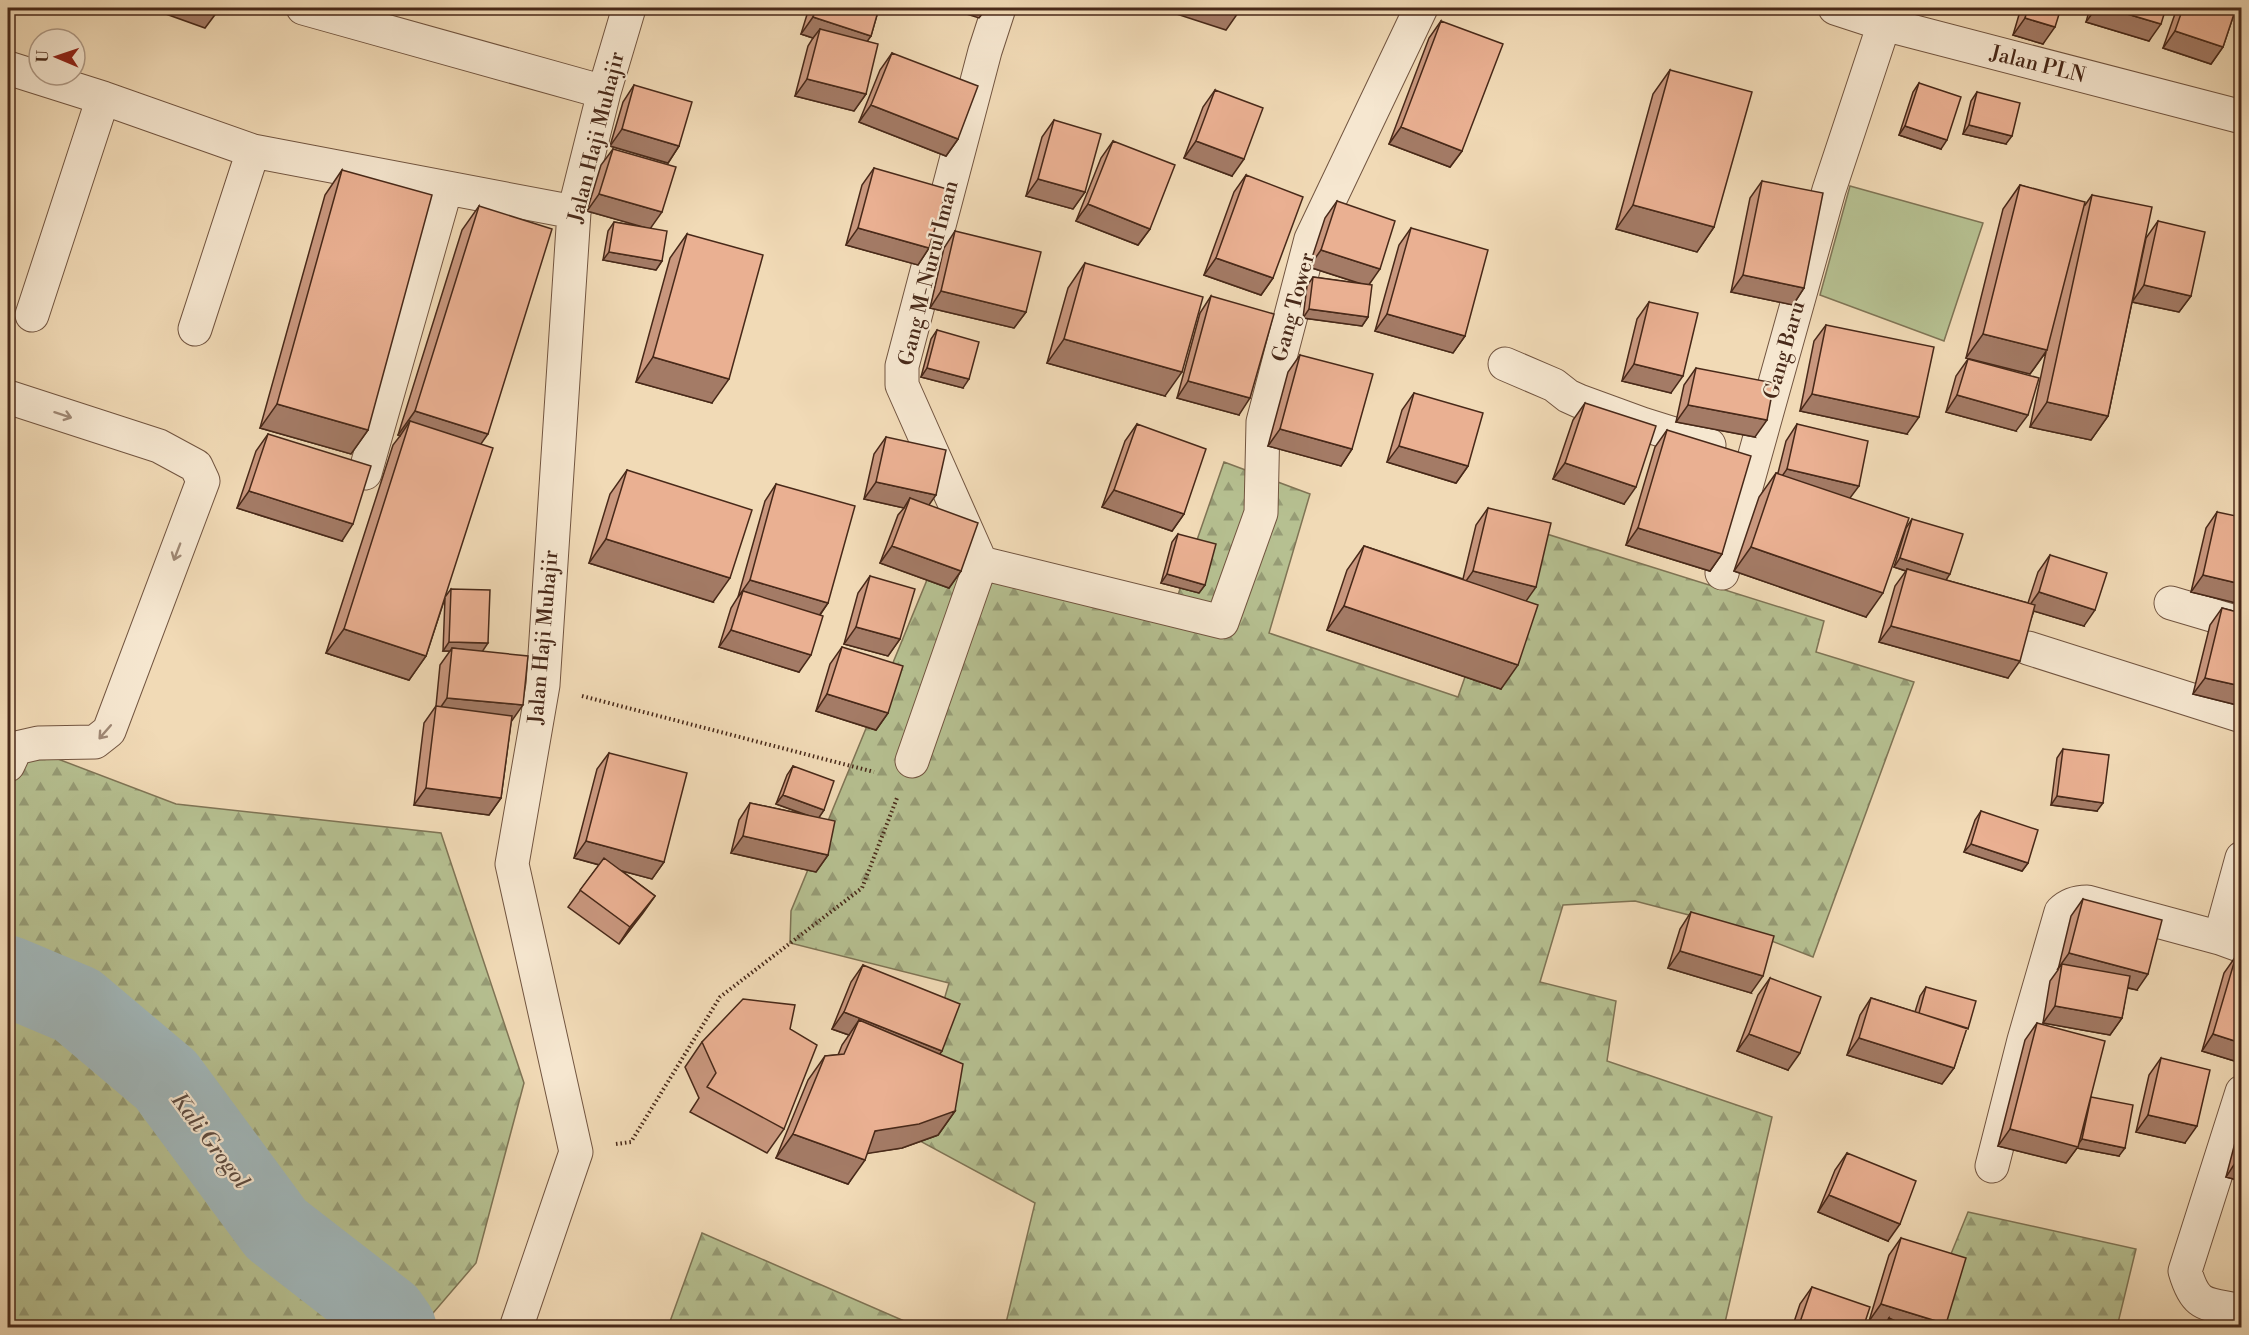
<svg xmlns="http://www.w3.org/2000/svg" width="2249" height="1335" viewBox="0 0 2249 1335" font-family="'Libre Bodoni',serif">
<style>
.grass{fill:#b6c091;stroke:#7f7455;stroke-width:1.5}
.forest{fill:url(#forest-firs);stroke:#7f7455;stroke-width:1.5}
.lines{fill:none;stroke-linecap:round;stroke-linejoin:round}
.river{stroke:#a1b7ba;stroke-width:81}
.minor-casing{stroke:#725540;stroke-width:35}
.path{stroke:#482919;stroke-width:4;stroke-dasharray:1.5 3;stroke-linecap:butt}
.minor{stroke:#f6e7d0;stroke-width:33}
.wall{fill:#c9977e;stroke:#482919;stroke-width:1.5}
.shaded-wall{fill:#a47b66;stroke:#482919;stroke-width:1.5}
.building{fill:#eab092;stroke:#482919;stroke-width:1.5}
.oneway{stroke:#9f8874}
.labels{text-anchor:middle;stroke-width:4.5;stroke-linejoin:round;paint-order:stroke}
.street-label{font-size:21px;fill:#482919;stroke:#f6e7d0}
.water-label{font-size:22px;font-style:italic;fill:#5e4c41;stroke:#f6e7d0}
</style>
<defs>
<pattern id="forest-firs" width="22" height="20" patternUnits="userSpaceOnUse" patternTransform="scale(1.5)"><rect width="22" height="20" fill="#b6c091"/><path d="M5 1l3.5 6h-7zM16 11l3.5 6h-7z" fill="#969c76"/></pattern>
</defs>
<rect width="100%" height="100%" fill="#f1dab6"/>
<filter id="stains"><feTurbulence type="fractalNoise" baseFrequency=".00333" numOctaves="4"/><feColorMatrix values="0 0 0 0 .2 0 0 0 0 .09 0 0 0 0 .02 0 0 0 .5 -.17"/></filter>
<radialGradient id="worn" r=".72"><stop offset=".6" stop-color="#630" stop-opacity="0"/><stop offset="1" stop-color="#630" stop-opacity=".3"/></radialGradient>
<path class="grass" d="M1850,186L1983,223L1944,341L1820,295Z"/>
<path class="forest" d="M1224,462L1310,494L1269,633L1458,697L1518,525L1824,621L1816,652L1914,682L1813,957L1735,927L1635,901L1563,905L1540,982L1616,1001L1607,1061L1772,1117L1724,1327H1005L1035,1203L905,1133L949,983L790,943L791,911L936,558L1171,615Z
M8,740L176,804L441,833L524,1083L476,1263L421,1327H8Z
M1968,1212L2136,1249L2117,1327L1921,1328Z
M702,1233L918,1327H668Z"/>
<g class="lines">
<path class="river" d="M8,976L77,1005L166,1080L276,1229L387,1315L396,1328"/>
<defs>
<path id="minor" d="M303,8L604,92
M1835,8L1884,24L2242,117
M8,68L103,98L253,151L574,212
M32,315L103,98
M195,329L253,151
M1505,364L1554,385L1568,396L1579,401L1642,424L1709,445
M8,397L159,446L196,466L203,481L109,731L95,742L38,743L16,748L8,765
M365,473L446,188
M981,563L1222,622L1261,513L1263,422L1311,239L1421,8
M981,563L902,385V366L985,51L999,8
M1722,573L1829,190L1884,24
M2171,603L2242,624
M2028,648L2242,716
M912,761L981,563
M2220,938L2242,858
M2242,1092L2185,1271C2196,1309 2206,1303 2242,1311
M1992,1166L2024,1040L2061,912C2068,905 2077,902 2087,902L2220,938L2242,946
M516,1328L576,1152L512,864L543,685L574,212L604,92L629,8"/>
</defs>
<use href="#minor" class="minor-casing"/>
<path class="path" d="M582,696L874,772
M616,1144L631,1142L720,997L862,888L897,798"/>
<use href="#minor" class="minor"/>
</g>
<path class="wall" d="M809,8H879L871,36L867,41L866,94L854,111L795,96L808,46L813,38L801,34Z
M2021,8H2061L2043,44L2013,35Z
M2090,8H2166L2149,41L2086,22Z
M2177,8H2236L2223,47L2211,64L2163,48Z
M1441,21L1462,151L1450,167L1389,144L1429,38Z
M892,53L958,139L946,156L859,122L880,70Z
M1670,70L1714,227L1697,252L1616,229L1653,94Z
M1919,83L1941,149L1899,135L1913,92Z
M634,85L679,146L668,163L610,146L623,102Z
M1215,90L1232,176L1184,158L1203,107Z
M1977,92L2006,144L1963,134L1971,101Z
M1054,120L1085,192L1073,209L1026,196L1042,137Z
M1113,141L1150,229L1138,245L1076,221L1101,158Z
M613,149L651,228L662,261L656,270L603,260L608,231L614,222L644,227L587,211L601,165Z
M874,168L929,248L918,265L846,245L862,185Z
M342,170L368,430L351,454L260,428L325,195Z
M1246,175L1273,278L1261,295L1204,275L1234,192Z
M1762,181L1804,288L1793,305L1731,292L1750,198Z
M2020,185L2085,205L2092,195L2133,300L2146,238L2158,221L2191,296L2179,312L2132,302L2108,416L2091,440L2030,427L2046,352L2030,374L1966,358L2003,209Z
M1337,201L1368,285V317L1362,326L1303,318L1307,286L1313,277L1362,284L1309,267L1325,218Z
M479,206L481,444L445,597L451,589L482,651L511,722L501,798L489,815L414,805L424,723L436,706L440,665L450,651H443L445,598L426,656L409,680L326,653L393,445L400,436L398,435L462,230Z
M1411,228L1465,336L1453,353L1375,331L1399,245Z
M955,231L1026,312L1014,328L930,308L944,248Z
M687,234L712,403L636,382L670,258Z
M1085,263L1165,396L1047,363L1068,288Z
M1211,296L1239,415L1177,398L1200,313Z
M1649,302L1671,393L1622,381L1637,319Z
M1826,325L1907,434L1800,411L1814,341Z
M937,330L963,388L921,377L931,339Z
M1300,355L1352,449L1341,466L1268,446L1288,372Z
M1968,359L2016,431L1946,412L1956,376Z
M1696,368L1755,437L1676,422L1684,385Z
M1414,393L1468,466L1456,483L1387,462L1402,410Z
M1585,403L1624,504L1553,479L1573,420Z
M1137,424L1184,514L1172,531L1102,507L1125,441Z
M1797,424L1850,498L1866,617L1734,571L1759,497L1776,473H1778L1786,441Z
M1667,430L1722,554L1710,571L1626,545L1655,447Z
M268,434L342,541L237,508L256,451Z
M886,437L929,505L961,571L949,588L880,563L898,515L904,508L864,499L874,454Z
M627,470L713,602L589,563L610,494Z
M776,484L828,603L820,615L799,672L719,647L731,608L738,597L765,501Z
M1488,508L1526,601L1501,689L1327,630L1347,570L1364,546L1463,579L1476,525Z
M2217,512L2236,603L2191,592L2206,528Z
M1912,519L1946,580L2028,603L2038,572L2050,555L2084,626L2034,611L2008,678L1879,642L1895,586L1906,571L1894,567L1906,528Z
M1178,534L1205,585L1199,593L1161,583L1172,542Z
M870,576L900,639L888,656L844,644L858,593Z
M2222,608L2241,613V706L2193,694L2210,625Z
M842,647L888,713L876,730L816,711L830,664Z
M2063,749L2097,811L2051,805L2057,758Z
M609,753L664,862L652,879L622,871L655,896L619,944L568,907L599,865L574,858L597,769Z
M793,766L824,810L819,817L828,855L816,872L731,853L739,820L750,803L806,815L776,804L787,775Z
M1981,811L2028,863L2022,871L1964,852L1975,820Z
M2083,899L2137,990L2127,988L2122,1018L2110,1035L2043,1023L2050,981L2058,970L2071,916Z
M1691,912L1751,993L1668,968L1680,929Z
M2236,956L2241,958V1063L2202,1051L2224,973Z
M863,965L940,1054L955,1111L938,1135L902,1148L867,1153L848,1184L776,1158L808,1080L825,1056L838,1055L842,1045L849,1035L832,1029L851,982Z
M1770,978L1788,1070L1737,1051L1758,995Z
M1926,987L1965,1032L1954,1068L1942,1084L1847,1055L1860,1015L1871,998L1915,1012L1920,996Z
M2037,1023L2091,1097L2119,1156L2077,1148L2066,1163L1998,1146L2025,1040Z
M790,1029L784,1129L767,1153L690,1112L699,1098L685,1067L702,1042Z
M2161,1058L2185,1143L2136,1132L2149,1075Z
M2241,1120V1181L2226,1177Z
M1847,1153L1888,1241L1818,1212L1835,1170Z
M1901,1238L1946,1324L1943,1328H1883L1884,1326L1869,1321L1889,1255Z
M1812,1287L1863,1328H1792L1800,1304Z"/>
<path class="shaded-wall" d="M149,8H206L217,12L205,28Z
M947,8H987L979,18Z
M1166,8H1221L1238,13L1226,30L1164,10Z
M1371,8H1385L1383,11Z
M2096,8H2107L2161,24L2149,41L2086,22Z
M813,17L871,36L859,53L820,29L813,38L801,34Z
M2025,18L2055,27L2043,44L2013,35Z
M2175,31L2223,47L2211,64L2163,48Z
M807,79L866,94L854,111L795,96Z
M871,105L958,139L946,156L859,122Z
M1969,125L2012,136L2006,144L1963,134Z
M1905,126L1947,140L1941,149L1899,135Z
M1401,127L1462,151L1450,167L1389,144Z
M622,129L679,146L668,163L610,146Z
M1196,141L1244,159L1232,176L1184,158Z
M1038,179L1085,192L1073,209L1026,196Z
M599,194L662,212L650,229L587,211Z
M1088,204L1150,229L1138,245L1076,221Z
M1633,205L1714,227L1697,252L1616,229Z
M858,228L929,248L918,265L846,245Z
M1321,250L1380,269L1368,286L1309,267Z
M609,252L662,261L656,270L603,260Z
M1216,258L1273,278L1261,295L1204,275Z
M1743,275L1804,288L1793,305L1731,292Z
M2144,285L2191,296L2179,312L2132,302Z
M941,291L1026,312L1014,328L930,308Z
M1309,309L1368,317L1362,326L1303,318Z
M1387,314L1465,336L1453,353L1375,331Z
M1983,334L2047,350L2030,374L1966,358Z
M1064,339L1182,372L1165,396L1047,363Z
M653,357L729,379L712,403L636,382Z
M1634,364L1683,376L1671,393L1622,381Z
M927,368L969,379L963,388L921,377Z
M1188,381L1250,398L1239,415L1177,398Z
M1812,394L1919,417L1907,434L1800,411Z
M1957,395L2028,415L2016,431L1946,412Z
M2047,402L2108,416L2091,440L2030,427Z
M277,404L368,430L351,454L260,428Z
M1688,405L1767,420L1755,437L1676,422Z
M415,411L488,434L471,458L410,421L400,436L398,435Z
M1280,429L1352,449L1341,466L1268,446Z
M1399,446L1468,466L1456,483L1387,462Z
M1565,463L1636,487L1624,504L1553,479Z
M1787,469L1859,486L1847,502L1775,486Z
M876,482L936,495L924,512L910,498L904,508L864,499Z
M1114,490L1184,514L1172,531L1102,507Z
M249,491L353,524L342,541L237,508Z
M1638,528L1722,554L1710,571L1626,545Z
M606,539L730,578L713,602L589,563Z
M892,546L961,571L949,588L880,563Z
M1751,547L1883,593L1866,617L1734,571Z
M1900,558L1950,574L1944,583L1907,569L1906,571L1894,567Z
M1473,571L1536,587L1524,604L1461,588Z
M1167,574L1205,585L1199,593L1161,583Z
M2203,575L2241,584V595L2236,603L2191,592Z
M750,580L828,603L816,620L743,591L738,597Z
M2039,592L2095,610L2084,626L2027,609Z
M1344,606L1518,665L1501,689L1327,630Z
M1891,626L2020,661L2008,678L1879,642Z
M856,627L900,639L888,656L844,644Z
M344,629L426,656L409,680L326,653Z
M731,630L811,655L799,672L719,647Z
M449,642L488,643L482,652L452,648L450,651H443Z
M2205,678L2241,686V706L2193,694Z
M827,694L888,713L876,730L816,711Z
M447,698L523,705L511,722L436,714Z
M426,788L501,798L489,815L414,805Z
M783,795L824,810L818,819L776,804Z
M2057,796L2103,803L2097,811L2051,805Z
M743,836L828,855L816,872L731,853Z
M586,841L664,862L652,879L574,858Z
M1971,844L2028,863L2022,871L1964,852Z
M655,896L643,913L619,944L630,927Z
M1680,951L1763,976L1751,993L1668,968Z
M2069,953L2148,974L2137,990L2061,971L2062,964L2057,970Z
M2055,1006L2122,1018L2110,1035L2043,1023Z
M844,1012L942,1051L930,1068L859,1020L849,1035L832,1029Z
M1749,1034L1800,1053L1788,1070L1737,1051Z
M2213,1034L2241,1043V1063L2202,1051Z
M1859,1038L1954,1068L1942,1084L1847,1055Z
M955,1111L938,1135L902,1148L858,1155L875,1131Z
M2148,1115L2197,1126L2185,1143L2136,1132Z
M2010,1129L2077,1146L2082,1139L2125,1148L2119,1156L2077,1148L2066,1163L1998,1146Z
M793,1134L865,1160L848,1184L776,1158Z
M2237,1160L2241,1161V1181L2226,1177Z
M1829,1195L1900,1224L1888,1241L1818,1212Z
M1881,1304L1946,1324L1943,1328H1890L1889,1318L1884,1326L1869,1321Z"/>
<path class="building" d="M206,8H218L217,12Z
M816,8H879L871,36L813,17Z
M1221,8H1239L1238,13Z
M2028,8H2061L2055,27L2025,18Z
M2107,8H2166L2161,24Z
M2183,8H2236L2223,47L2175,31Z
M1441,21L1503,44L1462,151L1401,127Z
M820,29L878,44L866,94L807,79Z
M892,53L978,86L958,139L871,105Z
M1670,70L1752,92L1714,227L1633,205Z
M1919,83L1961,97L1947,140L1905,126Z
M634,85L692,102L679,146L622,129Z
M1215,90L1263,108L1244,159L1196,141Z
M1977,92L2020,103L2012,136L1969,125Z
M1054,120L1101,134L1085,192L1038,179Z
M1113,141L1175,165L1150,229L1088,204Z
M613,149L676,167L662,212L599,194Z
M874,168L947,189L929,248L858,228Z
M342,170L432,195L368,430L277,404Z
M1246,175L1303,197L1273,278L1216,258Z
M1762,181L1823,193L1804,288L1743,275Z
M2020,185L2085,202L2047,350L1983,334Z
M2092,195L2152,207L2108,416L2047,402Z
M1337,201L1395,221L1380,269L1321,250Z
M479,206L552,229L488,434L415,411Z
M2158,221L2205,232L2191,296L2144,285Z
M614,222L667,231L662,261L609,252Z
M1411,228L1488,250L1465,336L1387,314Z
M955,231L1041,252L1026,312L941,291Z
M687,234L763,255L729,379L653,357Z
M1085,263L1203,297L1182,372L1064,339Z
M1313,277L1372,285L1368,317L1309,309Z
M1211,296L1274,314L1250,398L1188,381Z
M1649,302L1698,313L1683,376L1634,364Z
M1826,325L1934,347L1919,417L1812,394Z
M937,330L979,342L969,379L927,368Z
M1300,355L1373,374L1352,449L1280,429Z
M1968,359L2039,378L2028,415L1957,395Z
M1696,368L1774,383L1767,420L1688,405Z
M1414,393L1483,413L1468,466L1399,446Z
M1585,403L1656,426L1636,487L1565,463Z
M410,421L493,448L426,656L344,629Z
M1137,424L1206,449L1184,514L1114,490Z
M1797,424L1868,441L1859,486L1787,469Z
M1667,430L1751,456L1722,554L1638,528Z
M268,434L371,466L353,524L249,491Z
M886,437L946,450L936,495L876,482Z
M627,470L752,510L730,578L606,539Z
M1776,473L1909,518L1883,593L1751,547Z
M776,484L855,506L828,603L750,580Z
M910,498L978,523L961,571L892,546Z
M1488,508L1551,523L1536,587L1473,571Z
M2217,512L2241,517V584L2203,575Z
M1912,519L1963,534L1950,574L1900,558Z
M1178,534L1216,544L1205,585L1167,574Z
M1364,546L1538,605L1518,665L1344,606Z
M2050,555L2107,573L2095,610L2039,592Z
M1907,569L2035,605L2020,661L1891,626Z
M870,576L915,589L900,639L856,627Z
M451,589L490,590L488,643L449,642Z
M743,591L823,616L811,655L731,630Z
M2222,608L2241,613V686L2205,678Z
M842,647L903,666L888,713L827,694Z
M452,648L528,656L523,705L447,698Z
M436,706L512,716L501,798L426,788Z
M2063,749L2109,755L2103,803L2057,796Z
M609,753L687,773L664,862L586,841Z
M793,766L834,781L824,810L783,795Z
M750,803L835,821L828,855L743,836Z
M1981,811L2038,830L2028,863L1971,844Z
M604,858L655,896L630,927L580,890Z
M2083,899L2162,920L2148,974L2069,953Z
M1691,912L1774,936L1763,976L1680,951Z
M2236,956L2241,958V1043L2213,1034Z
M2062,964L2130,976L2122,1018L2055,1006Z
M863,965L960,1004L942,1051L844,1012Z
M1770,978L1821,997L1800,1053L1749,1034Z
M1926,987L1976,1001L1968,1029L1919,1013Z
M1871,998L1967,1028L1954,1068L1859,1038Z
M743,999L795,1005L790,1029L817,1045L784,1129L707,1087L716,1073L702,1042Z
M859,1020L963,1064L955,1111L919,1124L875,1131L865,1160L793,1134L825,1056L844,1054Z
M2037,1023L2105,1041L2078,1147L2010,1129Z
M2161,1058L2210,1070L2197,1126L2148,1115Z
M2091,1097L2133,1105L2125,1148L2082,1139Z
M2241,1145V1161L2237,1160Z
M1847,1153L1916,1181L1900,1224L1829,1195Z
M1901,1238L1966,1258L1946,1324L1881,1304Z
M1812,1287L1870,1307L1863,1328H1798Z
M1889,1318L1910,1328H1885Z"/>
<defs><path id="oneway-shaft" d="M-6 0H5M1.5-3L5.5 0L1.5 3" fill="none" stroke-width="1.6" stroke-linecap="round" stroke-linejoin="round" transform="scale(1.5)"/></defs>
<g class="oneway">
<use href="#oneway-shaft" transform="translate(63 415) rotate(18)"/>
<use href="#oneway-shaft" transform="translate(177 552) rotate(111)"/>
<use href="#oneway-shaft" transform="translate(105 732) rotate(131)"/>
</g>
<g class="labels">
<g class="street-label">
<text transform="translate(2038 64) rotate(14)" y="7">Jalan PLN</text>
<text transform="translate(596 137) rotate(-76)" y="7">Jalan Haji Muhajir</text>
<text transform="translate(928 273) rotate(-76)" y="7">Gang M-Nurul Iman</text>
<text transform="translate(1293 307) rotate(-75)" y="7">Gang Tower</text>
<text transform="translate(1784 350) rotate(-74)" y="7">Gang Baru</text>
<text transform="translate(543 637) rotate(-85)" y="7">Jalan Haji Muhajir</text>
</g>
<g class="water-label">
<text transform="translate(211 1140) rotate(53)" y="8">Kali Grogol</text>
</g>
</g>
<rect width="2249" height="1335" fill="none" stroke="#f1dab6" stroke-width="30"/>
<rect x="9" y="9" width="2231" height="1317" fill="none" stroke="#482919" stroke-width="3"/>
<rect x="15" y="15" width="2219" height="1305" fill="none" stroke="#482919" stroke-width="1.5"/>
<g transform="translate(57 57) rotate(272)"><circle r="28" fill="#f6e7d0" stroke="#b09b87" stroke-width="1.5"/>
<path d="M0-4.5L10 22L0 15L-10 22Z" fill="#8f2418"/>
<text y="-9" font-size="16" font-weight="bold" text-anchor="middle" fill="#482919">U</text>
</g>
<rect width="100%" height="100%" filter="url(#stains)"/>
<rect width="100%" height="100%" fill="url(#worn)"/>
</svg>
